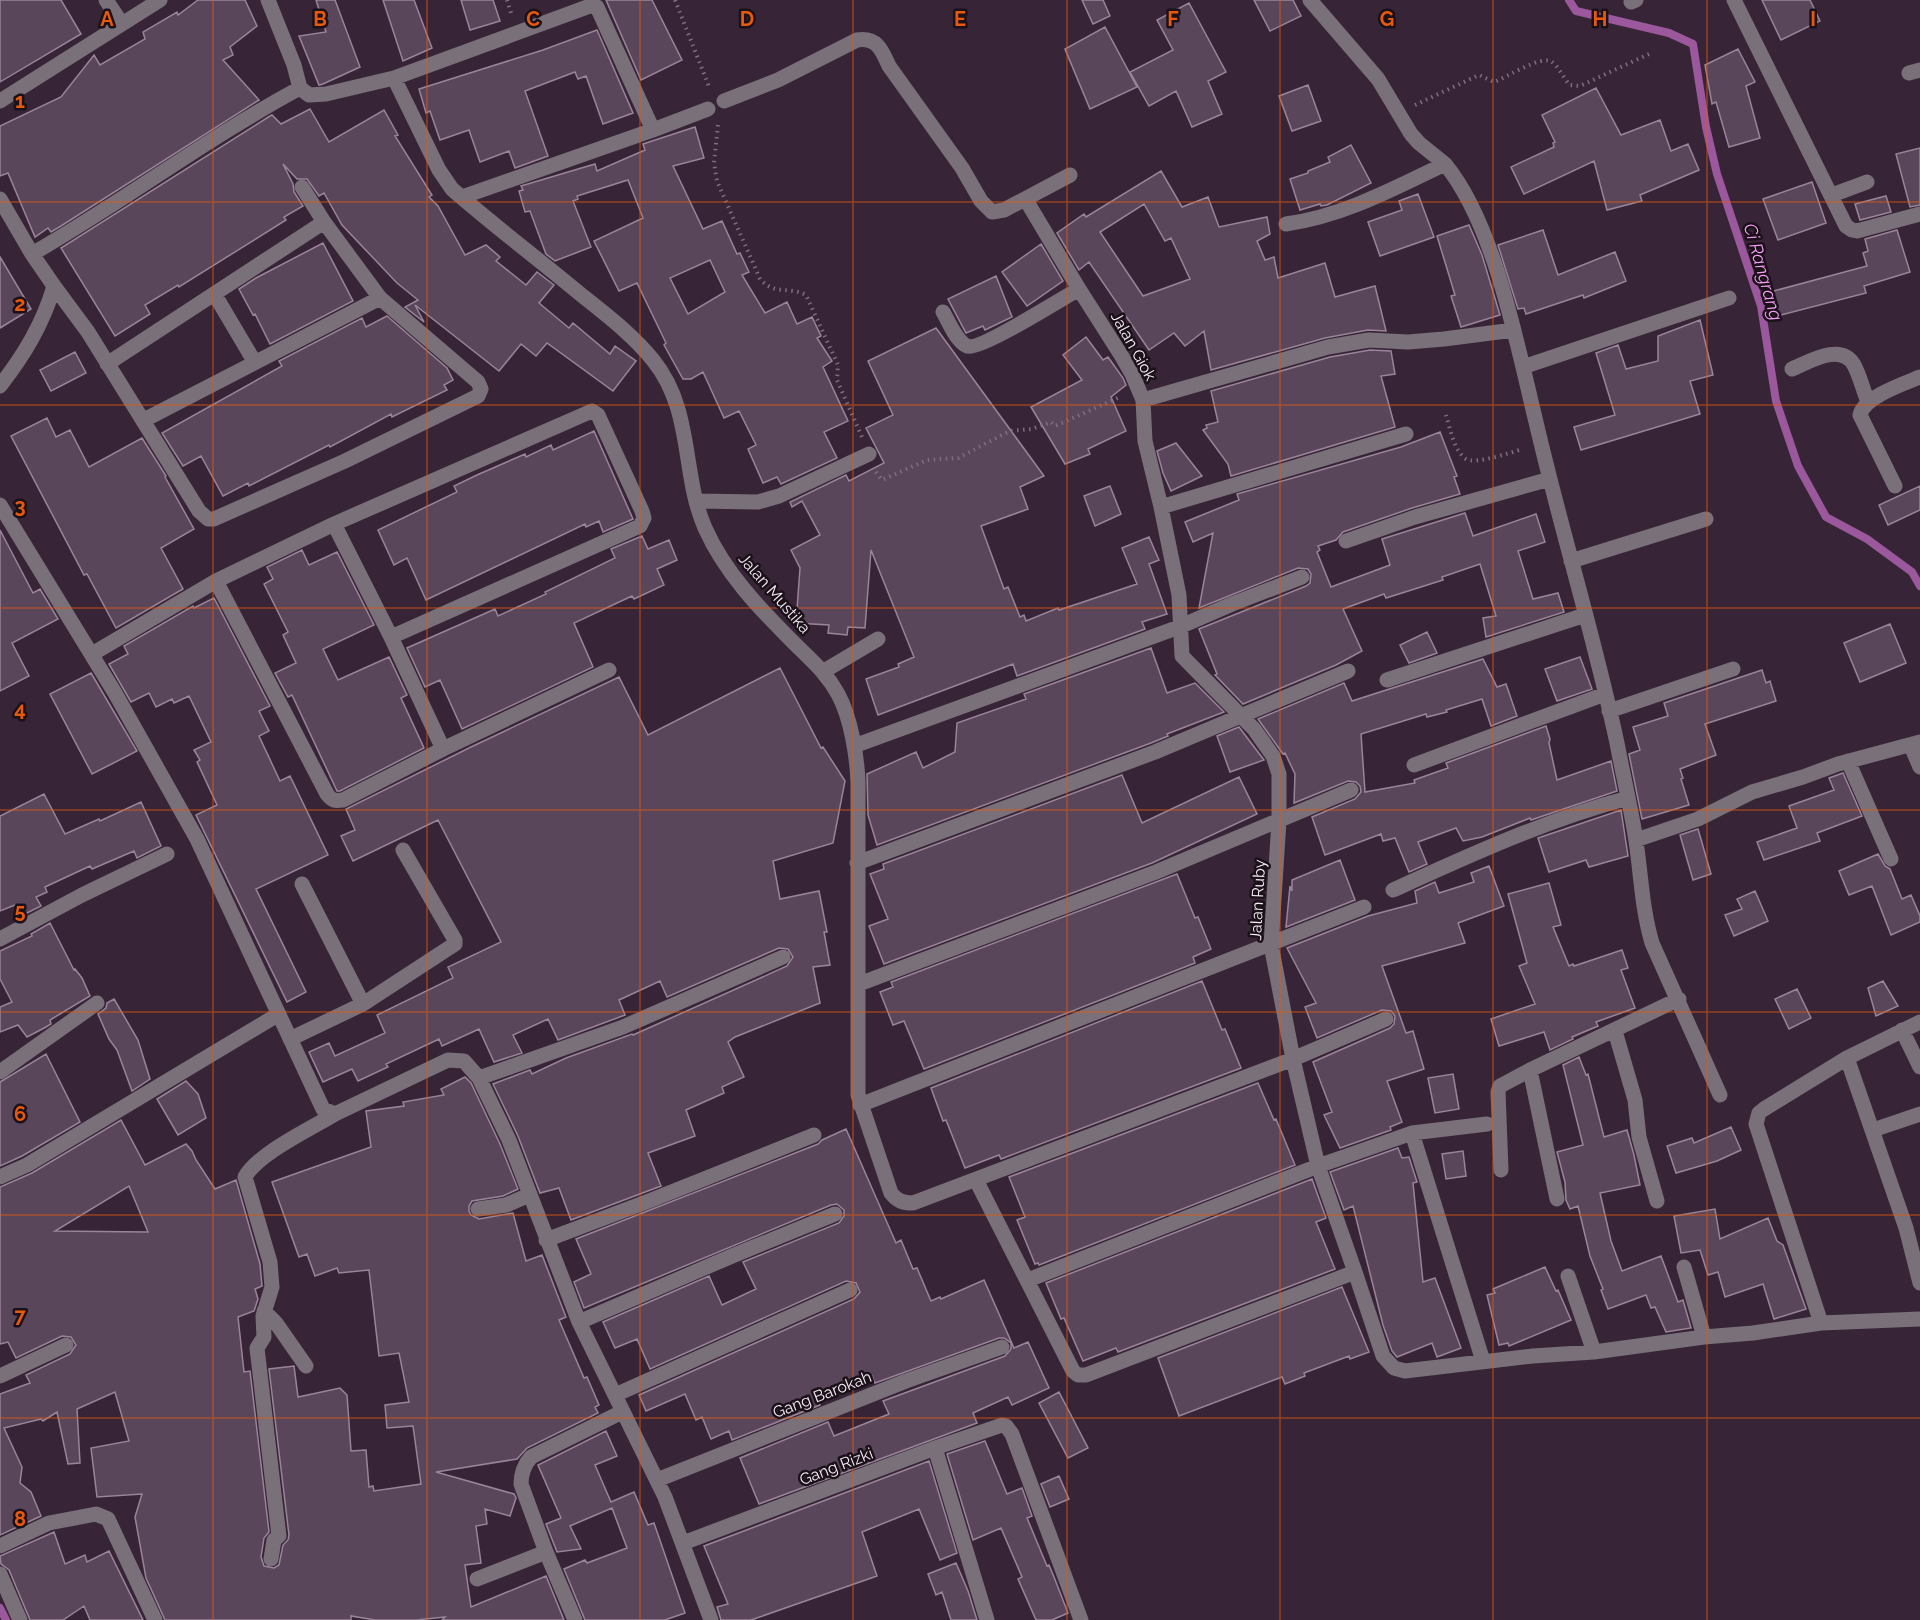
<svg xmlns="http://www.w3.org/2000/svg" width="1920" height="1620" viewBox="0 0 1920 1620" font-family="Raleway,sans-serif">
<style>
.lines{fill:none;stroke-linecap:round;stroke-linejoin:round}
.stream{stroke:#9b589c;stroke-width:8}
.building{fill:#5a465a;stroke:#9a849a;stroke-width:1.5;fill-rule:evenodd}
.path{stroke:#7e6e7e;stroke-width:4;stroke-dasharray:1.5 4.5;stroke-linecap:butt}
.minor{stroke:#7a707a;stroke-width:15}
.grid{fill:none;stroke:#e8590c;stroke-width:1.5;stroke-opacity:0.55}
.labels{text-anchor:middle;stroke-width:5;stroke-linejoin:round;paint-order:stroke}
.street-label{font-size:16px;fill:#f8ecf8;stroke:#1a1119}
.water-label{font-size:18px;font-style:italic;fill:#f69cf7;stroke:#1a1119}
.grid-label{font-size:20px;text-anchor:middle;font-weight:bold;fill:#e8590c;stroke:#1a1119;stroke-width:5;stroke-linejoin:round;paint-order:stroke}
</style>
<rect width="100%" height="100%" fill="#372537"/>
<g class="lines">
<path class="stream" d="M1569,0L1576,11L1669,33L1693,44L1706,127L1717,174L1761,306L1776,401L1798,466L1826,517L1867,539L1912,572L1920,586
M0,1608L6,1620"/>
</g>
<path class="building" d="M0,0H61L81,34L0,82Z
M198,0H245L257,26L230,47L233,55L223,60L259,100L61,226L51,232L48,228L35,237L8,173L0,176V126L61,97L94,55L100,65L145,39L143,32L177,12L178,15Z
M316,0H335L360,67L323,84L319,85L299,36L326,32Z
M383,0H414L432,48L403,61Z
M461,0H493L500,21L470,30Z
M606,0H652L682,60L641,80Z
M1082,0H1103L1110,16L1093,24Z
M1254,0H1293L1301,16L1270,31Z
M1762,0H1810L1820,21L1781,40Z
M1189,3L1226,72L1208,81L1222,114L1192,127L1176,91L1149,106L1130,72L1173,50L1157,20Z
M1105,27L1137,87L1090,109L1065,49Z
M597,30L633,113L603,124L586,76L578,79L575,72L525,91L548,156L515,168L509,151L480,162L469,130L440,140L430,111L426,113L419,89L543,50Z
M1738,49L1755,82L1746,86L1760,138L1729,147L1716,102L1712,104L1705,65Z
M1308,85L1321,121L1292,131L1279,96Z
M1596,88L1621,135L1660,120L1671,151L1688,144L1699,170L1640,195L1642,201L1607,210L1594,161L1524,194L1511,167L1554,147L1553,143L1555,142L1542,115Z
M310,109L329,142L384,110L398,135L395,136L432,195L429,197L438,206L465,255L486,245L500,257L496,261L526,285L537,272L554,285L539,303L569,328L573,323L610,354L615,346L636,361L613,391L547,343L536,356L521,344L499,371L415,305L424,322L405,307L418,300L397,283L342,225L324,193L319,196L307,179H297L283,164L293,184L294,192L303,206L284,217L286,220L179,287L178,285L145,305L150,314L115,336L61,248L270,116L272,115L281,124Z
M695,127L704,158L673,166L703,229L722,221L737,254L740,253L749,272L742,275L765,313L787,302L797,324L812,317L821,336L817,338L832,361L823,367L848,421L824,432L837,458L781,484L777,477L763,483L748,449L756,445L739,411L724,418L703,372L691,379H683L664,345L666,343L637,283L619,291L594,241L643,218L628,180L577,196L578,199L573,201L591,247L555,261L546,254L530,211L525,212L519,191L523,190L521,186L595,164L597,171L645,150L643,144ZM710,260L725,292L688,314L670,278Z
M1351,145L1371,183L1327,205L1321,206L1320,204L1300,210L1290,179L1308,173V171L1330,162L1328,157Z
M1920,148V205L1910,207L1896,154Z
M1161,171L1182,207L1208,197L1219,227L1267,217L1270,234L1257,241L1265,260L1274,257L1278,278L1325,263L1335,297L1375,286L1386,331L1368,330L1325,338L1211,370L1204,331L1185,346L1174,333L1149,350L1089,262L1079,270L1057,233L1084,214L1086,217ZM1144,204L1165,241L1171,238L1190,279L1143,296L1100,232Z
M1812,182L1826,223L1778,240L1763,199Z
M1418,194L1434,237L1380,256L1368,222L1402,210L1399,201Z
M1886,196L1891,212L1860,220L1855,204Z
M1469,225L1482,255L1500,315L1461,327L1451,296L1455,295L1437,236Z
M1543,230L1558,275L1615,252L1626,281L1584,298L1583,295L1526,314L1524,308L1518,309L1498,245Z
M1897,230L1910,272L1864,286L1866,293L1777,316L1770,292L1867,266L1863,253L1868,251L1865,239Z
M323,243L353,301L270,344L255,314L253,315L239,289L256,278Z
M1041,244L1063,281L1027,306L1002,272Z
M0,257L31,309L0,328Z
M996,276L1012,317L985,330L983,326L966,333L948,299Z
M387,316L447,368L453,380L444,385L447,390L392,417L391,414L330,447L329,445L249,486L248,483L223,496L201,456L183,466L162,433L282,366L279,361L362,318L366,327Z
M1700,320L1713,375L1690,381L1700,414L1581,450L1574,427L1615,415L1596,353L1618,345L1626,369L1658,361V336Z
M936,328L1044,476L1020,487L1028,509L981,526L1004,589L1008,587L1020,617L1024,615L1026,621L1058,608L1059,610L1137,584L1122,548L1149,537L1159,560L1149,564L1167,614L1142,622L1145,629L1017,676L1013,664L878,715L866,679L899,667L898,664L914,657L871,550L865,628L848,627L847,635L828,633L829,625L796,623L800,568L791,550L820,535L802,501L792,507L790,502L846,475L849,481L884,463L866,428L893,415L868,361Z
M1086,337L1103,360L1108,357L1123,378L1126,385L1111,397L1126,431L1088,449L1090,454L1065,464L1031,407L1082,380L1063,355Z
M1370,350L1391,351L1395,374L1381,376L1395,427L1231,476L1228,464L1203,430L1207,428L1206,425L1218,422L1211,391L1330,357Z
M75,352L86,373L51,391L40,370Z
M47,418L56,437L70,430L89,467L142,438L166,476L165,477L194,529L161,548L183,589L116,628L87,574L84,575L11,436Z
M594,431L633,519L603,532L599,521L586,527L585,524L426,600L407,558L394,565L378,530L457,492L454,486L477,475L525,454L526,457L551,445L553,450Z
M1440,432L1457,476L1454,477L1460,494L1412,508L1343,532L1336,540L1318,546L1320,550L1317,552L1331,587L1390,565L1382,539L1465,513L1473,536L1536,514L1545,542L1518,551L1533,599L1558,593L1564,612L1486,637L1483,618L1496,616L1480,564L1442,577L1443,580L1386,598L1384,594L1343,609L1362,651L1336,665L1243,704L1215,675L1217,674L1199,629L1306,586L1310,583L1311,574L1308,569L1298,568L1199,608L1213,533L1193,542L1185,522L1239,500L1237,494L1401,447Z
M1176,443L1202,476L1171,491L1163,473L1157,451Z
M1110,486L1121,514L1095,526L1084,496Z
M1920,486V510L1888,525L1879,505Z
M0,530L33,593L40,589L58,619L12,643L29,676L0,691Z
M642,536L648,549L669,540L677,560L657,569L664,585L634,599L632,596L574,623L593,667L462,729L440,680L425,687L407,648L495,609L498,616L546,594L545,592L615,558L611,549Z
M302,550L309,565L337,552L374,625L323,649L338,680L389,657L407,695L401,698L424,748L340,791H337L292,695L288,697L275,673L296,663L283,635L288,632L264,584L273,579L267,567Z
M214,598L270,706L259,711L269,731L259,736L280,781L290,776L328,855L256,889L306,992L287,1002L196,815L217,805L197,762L200,760L194,750L211,742L189,696L174,703L172,699L156,707L149,693L131,702L109,664L128,654L124,646L193,606L194,608Z
M1890,624L1906,663L1860,682L1844,643Z
M1427,632L1437,653L1409,663L1400,645Z
M1151,648L1167,693L1195,683L1224,712L1167,734L1168,736L1151,743L877,845L868,815L867,774L916,752L923,768L955,752L957,723L1026,699L1024,694Z
M1580,657L1592,689L1557,701L1545,669Z
M1483,659L1497,687L1506,684L1517,716L1491,726L1482,699L1446,710L1447,712L1427,717L1426,714L1361,734L1365,792L1415,783L1414,780L1448,768L1446,763L1546,726L1550,739L1549,743L1557,780L1611,761L1617,791L1531,820L1530,818L1482,837L1463,841L1456,828L1418,842L1427,864L1409,872L1395,838L1383,841L1381,834L1325,855L1312,817L1355,799L1361,792L1360,786L1356,782L1348,781L1294,803L1295,774L1285,753L1283,754L1258,719L1344,683L1352,701Z
M780,668L821,748L823,747L845,781L833,843L773,861L780,899L819,891L827,932H824L830,965L813,967L820,1003L735,1037L728,1042L744,1077L722,1087L724,1093L686,1110L695,1136L648,1153L661,1186L571,1220L559,1188L540,1193L518,1136L493,1084L530,1070L532,1074L566,1058L632,1034L633,1035L787,966L793,957L788,949L779,948L667,997L660,981L619,1000L625,1015L558,1040L548,1019L513,1035L522,1053L494,1062L479,1029L442,1046L439,1039L386,1064L388,1067L358,1081L352,1069L323,1082L309,1052L329,1043L335,1056L385,1033L377,1015L453,978L448,967L501,942L438,820L353,861L341,836L355,830L346,809L471,747L619,677L648,735Z
M1762,670L1766,683L1770,681L1776,701L1705,724L1716,755L1680,769L1683,778L1681,779L1689,805L1642,819L1629,754L1640,750L1633,727L1668,716L1664,703Z
M91,673L137,751L92,774L50,694Z
M1239,727L1264,760L1230,772L1217,736Z
M1843,773L1862,816L1817,833L1820,841L1764,860L1757,842L1797,828L1789,806L1834,790L1829,778Z
M1122,775L1142,823L1239,777L1257,814L1152,863L884,964L869,926L888,919L870,874L884,869L883,864Z
M44,794L65,834L99,819L100,821L141,802L161,846L137,858L134,851L92,869L90,866L45,887L47,892L36,897L41,906L21,916L15,905L0,911V816Z
M1621,810L1628,856L1589,867L1586,860L1549,872L1538,838Z
M1698,829L1711,874L1693,880L1680,835Z
M1878,854L1885,866L1890,869L1902,899L1911,895L1920,916V922L1891,935L1872,886L1849,895L1839,871Z
M1340,860L1355,900L1286,927L1290,886L1292,891V880Z
M1489,866L1504,906L1458,923L1465,943L1382,966L1406,1033L1413,1031L1424,1069L1387,1081L1402,1122L1390,1127L1391,1130L1340,1148L1324,1115L1332,1112L1313,1062L1390,1028L1394,1024L1395,1016L1391,1011L1382,1010L1317,1038L1305,1007L1316,1003L1287,948L1368,916L1417,903L1415,891L1435,882L1439,893L1474,882L1471,873Z
M1177,874L1195,918L1198,917L1211,949L1193,957L1195,963L924,1069L904,1021L893,1025L880,992L893,987L891,982Z
M1549,883L1561,925L1553,927L1569,966L1573,964L1574,966L1622,950L1628,968L1621,970L1635,1008L1596,1022L1598,1026L1572,1037L1573,1039L1550,1050L1544,1032L1499,1046L1491,1019L1535,1004L1519,966L1527,963L1508,894Z
M1755,891L1768,921L1734,936L1725,915L1742,909L1737,899Z
M50,923L74,970L75,969L82,978L90,996L50,1020L51,1024L46,1027L27,1037L18,1025L0,1032V1007L12,1002L0,979V951L32,936L31,934Z
M1202,981L1222,1030L1225,1029L1241,1068L1001,1159L999,1155L965,1168L946,1120L943,1121L931,1088Z
M1883,981L1898,1006L1876,1016L1868,988Z
M1797,989L1811,1018L1789,1029L1775,999Z
M114,999L138,1040L150,1079L132,1091L117,1050L109,1039L98,1014L106,1008L107,1003Z
M46,1054L80,1122L22,1156L0,1166V1082Z
M1579,1057L1586,1075L1588,1074L1604,1137L1627,1130L1634,1155L1640,1185L1600,1193L1611,1241L1622,1271L1661,1256L1678,1302L1683,1300L1691,1328L1666,1332L1655,1307L1651,1308L1646,1295L1608,1309L1601,1290L1603,1289L1590,1256L1578,1206L1570,1209L1566,1200L1565,1182L1557,1152L1583,1145L1563,1065Z
M1453,1074L1459,1109L1435,1113L1428,1078Z
M465,1077L471,1083L500,1144L518,1189L503,1196L472,1201L469,1206V1211L471,1215L479,1219L513,1213L526,1261L542,1255L566,1317L559,1320L584,1378L587,1377L599,1405L595,1407L598,1413L527,1448L517,1459L436,1472L514,1494L516,1498L510,1516L485,1509L487,1524L476,1526L481,1563L465,1565L471,1607L546,1576L564,1620H442L445,1617L416,1620H375L351,1616V1620H165L146,1578L135,1517L142,1494L97,1497L91,1448L129,1441L115,1392L77,1409L80,1463L68,1464L57,1412L43,1421L41,1419L4,1428L22,1467L20,1483L31,1492L41,1516L0,1535V1394L30,1383L26,1375L70,1354L76,1345L71,1337L62,1336L16,1358L8,1342L0,1344V1187L32,1173L121,1120L145,1165L186,1144L192,1151L196,1160L215,1189L236,1180L260,1264L262,1286L255,1289L258,1299L254,1311L238,1317L244,1372L250,1371L269,1532L264,1538L261,1557L264,1566L274,1568L279,1565L283,1545L288,1540L289,1535L269,1369L294,1366L298,1397L340,1388L347,1395L351,1451L366,1450L369,1487L373,1486L374,1491L421,1484L413,1426L387,1428L385,1405L409,1402L399,1353L379,1356L369,1270L339,1273L337,1268L315,1276L307,1254L299,1257L272,1182L371,1147L366,1111L404,1106L403,1102L444,1095L441,1089ZM129,1186L148,1232L55,1231Z
M186,1081L198,1094L206,1118L178,1135L157,1099Z
M1258,1083L1274,1120L1276,1119L1295,1165L1039,1265L1038,1263L1035,1264L1017,1220L1025,1217L1009,1177Z
M1731,1127L1741,1150L1717,1161L1676,1173L1667,1146L1692,1138L1694,1143Z
M846,1129L896,1243L901,1240L913,1269L917,1268L931,1301L940,1297L941,1299L984,1280L1014,1348L1028,1342L1049,1388L1012,1405L1008,1397L973,1413L977,1423L759,1504L740,1458L828,1422L834,1436L889,1414L883,1401L1005,1356L1011,1349V1343L1004,1338H999L875,1383L872,1376L818,1400L820,1405L732,1440L729,1431L711,1439L702,1417L696,1420L685,1394L646,1411L639,1395L854,1299L860,1292L856,1283L846,1281L650,1369L637,1339L615,1348L603,1322L709,1276L722,1305L756,1289L743,1262L839,1223L844,1216V1210L837,1204L831,1205L584,1308L574,1282L591,1274L576,1239L818,1144L822,1140Z
M1398,1148L1402,1158L1409,1157L1417,1182L1413,1183L1423,1282L1435,1278L1461,1348L1437,1357L1432,1343L1397,1357L1392,1351L1383,1325L1353,1206L1344,1210L1330,1172Z
M1463,1151L1466,1176L1446,1179L1442,1154Z
M1312,1179L1326,1218L1316,1222L1335,1269L1118,1352L1116,1348L1083,1361L1064,1318L1061,1319L1046,1283Z
M1715,1209L1720,1239L1768,1218L1777,1241L1783,1245L1806,1309L1774,1319L1763,1284L1725,1297L1718,1272L1708,1275L1700,1250L1681,1253L1674,1216Z
M1545,1267L1556,1291L1558,1290L1571,1320L1509,1346L1508,1343L1499,1345L1487,1295L1495,1293L1493,1289Z
M1342,1287L1369,1352L1350,1359L1349,1356L1304,1373L1305,1376L1285,1384L1282,1377L1179,1416L1158,1358Z
M1059,1392L1088,1448L1068,1458L1039,1403Z
M606,1431L617,1456L595,1465L611,1502L634,1492L648,1525L654,1523L685,1613L665,1620H585L564,1569L585,1560L587,1563L627,1548L612,1508L570,1526L581,1549L557,1552L546,1524L561,1518L538,1465Z
M985,1441L1007,1494L1022,1488L1032,1516L1027,1518L1047,1566L1049,1565L1054,1577L1068,1613L1052,1620H1036L1018,1579L1022,1577L1001,1528L973,1540L947,1454Z
M929,1461L957,1553L940,1560L919,1509L862,1532L877,1576L751,1620H721L717,1607L728,1604L704,1546Z
M1059,1476L1069,1499L1050,1507L1041,1484Z
M54,1532L65,1564L85,1555L87,1562L109,1551L143,1620H90L84,1606L63,1620H30L9,1570L1,1564L0,1556Z
M956,1563L968,1591L977,1620H951L942,1592L936,1595L928,1574Z"/>
<g class="lines">
<path class="path" d="M507,0L512,16
M675,0L710,89
M1415,105L1479,75L1494,82C1506,78 1542,54 1552,62C1559,67 1564,79 1570,85L1580,86L1649,54
M718,125L714,163L717,181L760,279C775,296 790,286 806,295L838,365L837,380L862,437
M1446,415C1450,428 1454,451 1466,459C1476,465 1511,452 1523,449
M876,472L882,480L927,460L958,458L1010,431L1032,429L1051,422L1055,426L1120,397"/>
<path class="minor" d="M106,0L122,24L160,0
M1310,0L1378,79L1411,134L1419,143L1445,164
M1734,0L1846,226L1852,230L1857,231L1920,214
M1631,2L1636,0
M1909,73L1920,70
M394,78L439,170L452,189C493,225 537,258 579,293C605,314 632,334 653,360C694,411 681,473 705,528C725,573 760,609 794,643C811,660 826,672 838,694C851,718 857,756 858,782V1095L891,1193C897,1201 903,1203 913,1203L1293,1059L1386,1019
M300,88L309,95L326,94L394,78L590,6L597,7L653,130L462,197
M0,101L122,24
M724,101L778,80L857,40C877,37 882,50 889,66L962,168L981,201L992,212L1004,210L1070,175
M653,130L708,109
M302,187L324,222L380,298
M1832,195L1867,182
M0,199L32,254L54,286
M1026,200L1079,289L1121,355L1132,374L1143,400L1145,441L1161,507L1179,595L1182,656L1254,729L1273,756L1279,774V821L1271,945L1293,1059L1318,1166L1355,1272
M1286,224C1343,216 1393,189 1445,164C1495,225 1517,345 1536,422C1561,530 1594,635 1617,743C1623,775 1631,808 1636,841C1641,875 1642,909 1652,943L1720,1095
M32,254C123,202 207,138 300,88L294,65L268,0
M215,295L254,361
M943,312C949,322 956,341 967,346C979,351 1063,298 1079,289
M107,364L324,222
M1523,367L1729,298
M1792,369C1809,362 1841,342 1854,365C1860,376 1863,390 1868,402
M0,386C24,355 43,324 54,286L88,332L199,511L208,519H214L345,461L478,396L481,389L478,382L380,298L144,420
M1143,400L1328,347L1369,340L1408,342L1444,339L1514,330
M1895,486L1860,415C1864,397 1903,384 1920,377
M697,501L758,502L779,496L869,454
M0,505L115,693L197,839L323,1109L335,1114L448,1060L464,1061L479,1078L509,1140L579,1322L665,1497L711,1620
M1161,507L1406,434
M334,524L391,637L443,749
M1346,541L1415,517L1550,479
M1571,561L1706,519
M216,581L327,794C332,801 335,801 343,800L443,749L609,670
M92,654L216,581L334,524L585,414L592,411L598,415L642,511L644,518L640,526L391,637
M824,671L878,639
M1387,680L1585,615
M1609,711L1733,669
M854,746L1179,627L1232,604L1302,577
M1911,746L1920,767
M1848,761L1891,859
M1414,765L1605,694
M1636,840L1698,819L1752,792L1803,777L1838,764L1920,742
M857,863L1155,752L1348,671
M302,884L363,1004
M1393,890C1470,855 1546,820 1628,798
M0,939L82,895L167,854
M859,984L1156,872L1351,790
M1902,1030L1920,1067
M1615,1031L1635,1100L1639,1137L1657,1201
M290,1039L363,1004L455,944V940L403,850
M1847,1058L1906,1228L1920,1283
M1530,1070L1557,1199
M0,1072L97,1003
M479,1078L623,1027L783,957
M860,1105L1364,907
M1873,1130L1920,1114
M1412,1133L1487,1124
M1501,1170L1498,1092L1500,1086L1530,1070L1679,999
M0,1177L27,1165L279,1014
M976,1180L1073,1371L1078,1375H1086L1355,1272L1383,1356L1394,1368L1405,1371L1533,1356L1594,1352L1704,1337L1753,1333L1821,1323L1920,1319
M478,1209L506,1205L529,1195
M546,1240L649,1201L814,1135
M1684,1267L1704,1337
M1568,1276L1594,1352
M1028,1280L1318,1166L1412,1133L1483,1361
M264,1311L276,1323L306,1366
M579,1322L732,1256L835,1214
M1821,1323L1756,1124L1759,1113L1764,1109L1847,1058L1920,1022
M0,1376L66,1345
M615,1395L850,1290
M935,1448L987,1620
M657,1480L906,1381L1002,1347
M683,1543L935,1448L1002,1425L1006,1426L1012,1434L1081,1620
M0,1546L49,1523L96,1514L108,1519L155,1620
M271,1559L274,1540L279,1536L257,1348L264,1337L263,1316L272,1287L270,1262L245,1177C257,1154 312,1128 335,1114
M0,1574L20,1620
M477,1579L546,1552
M575,1620L546,1552L521,1484C521,1473 524,1465 531,1457L622,1412"/>
</g>
<path class="grid" d="M213,0V1620M427,0V1620M640,0V1620M853,0V1620M1067,0V1620M1280,0V1620M1493,0V1620M1707,0V1620M0,202H1920M0,405H1920M0,608H1920M0,810H1920M0,1012H1920M0,1215H1920M0,1418H1920"/>
<g class="labels">
<g class="street-label">
<text transform="translate(1134 346) rotate(61)" y="6">Jalan Giok</text>
<text transform="translate(775 593) rotate(49)" y="6">Jalan Mustika</text>
<text transform="translate(1257 900) rotate(-87)" y="6">Jalan Ruby</text>
<text transform="translate(822 1394) rotate(-21)" y="6">Gang Barokah</text>
<text transform="translate(836 1466) rotate(-21)" y="6">Gang Rizki</text>
</g>
<g class="water-label">
<text transform="translate(1763 272) rotate(74)" y="6">Ci Rangrang</text>
</g>
</g>
<g class="grid-label">
<text x="107" y="26">A</text>
<text x="320" y="26">B</text>
<text x="533" y="26">C</text>
<text x="747" y="26">D</text>
<text x="960" y="26">E</text>
<text x="1173" y="26">F</text>
<text x="1387" y="26">G</text>
<text x="1600" y="26">H</text>
<text x="1813" y="26">I</text>
<text x="20" y="108">1</text>
<text x="20" y="311">2</text>
<text x="20" y="513">3</text>
<text x="20" y="716">4</text>
<text x="20" y="918">5</text>
<text x="20" y="1121">6</text>
<text x="20" y="1323">7</text>
<text x="20" y="1526">8</text>
</g>
</svg>
